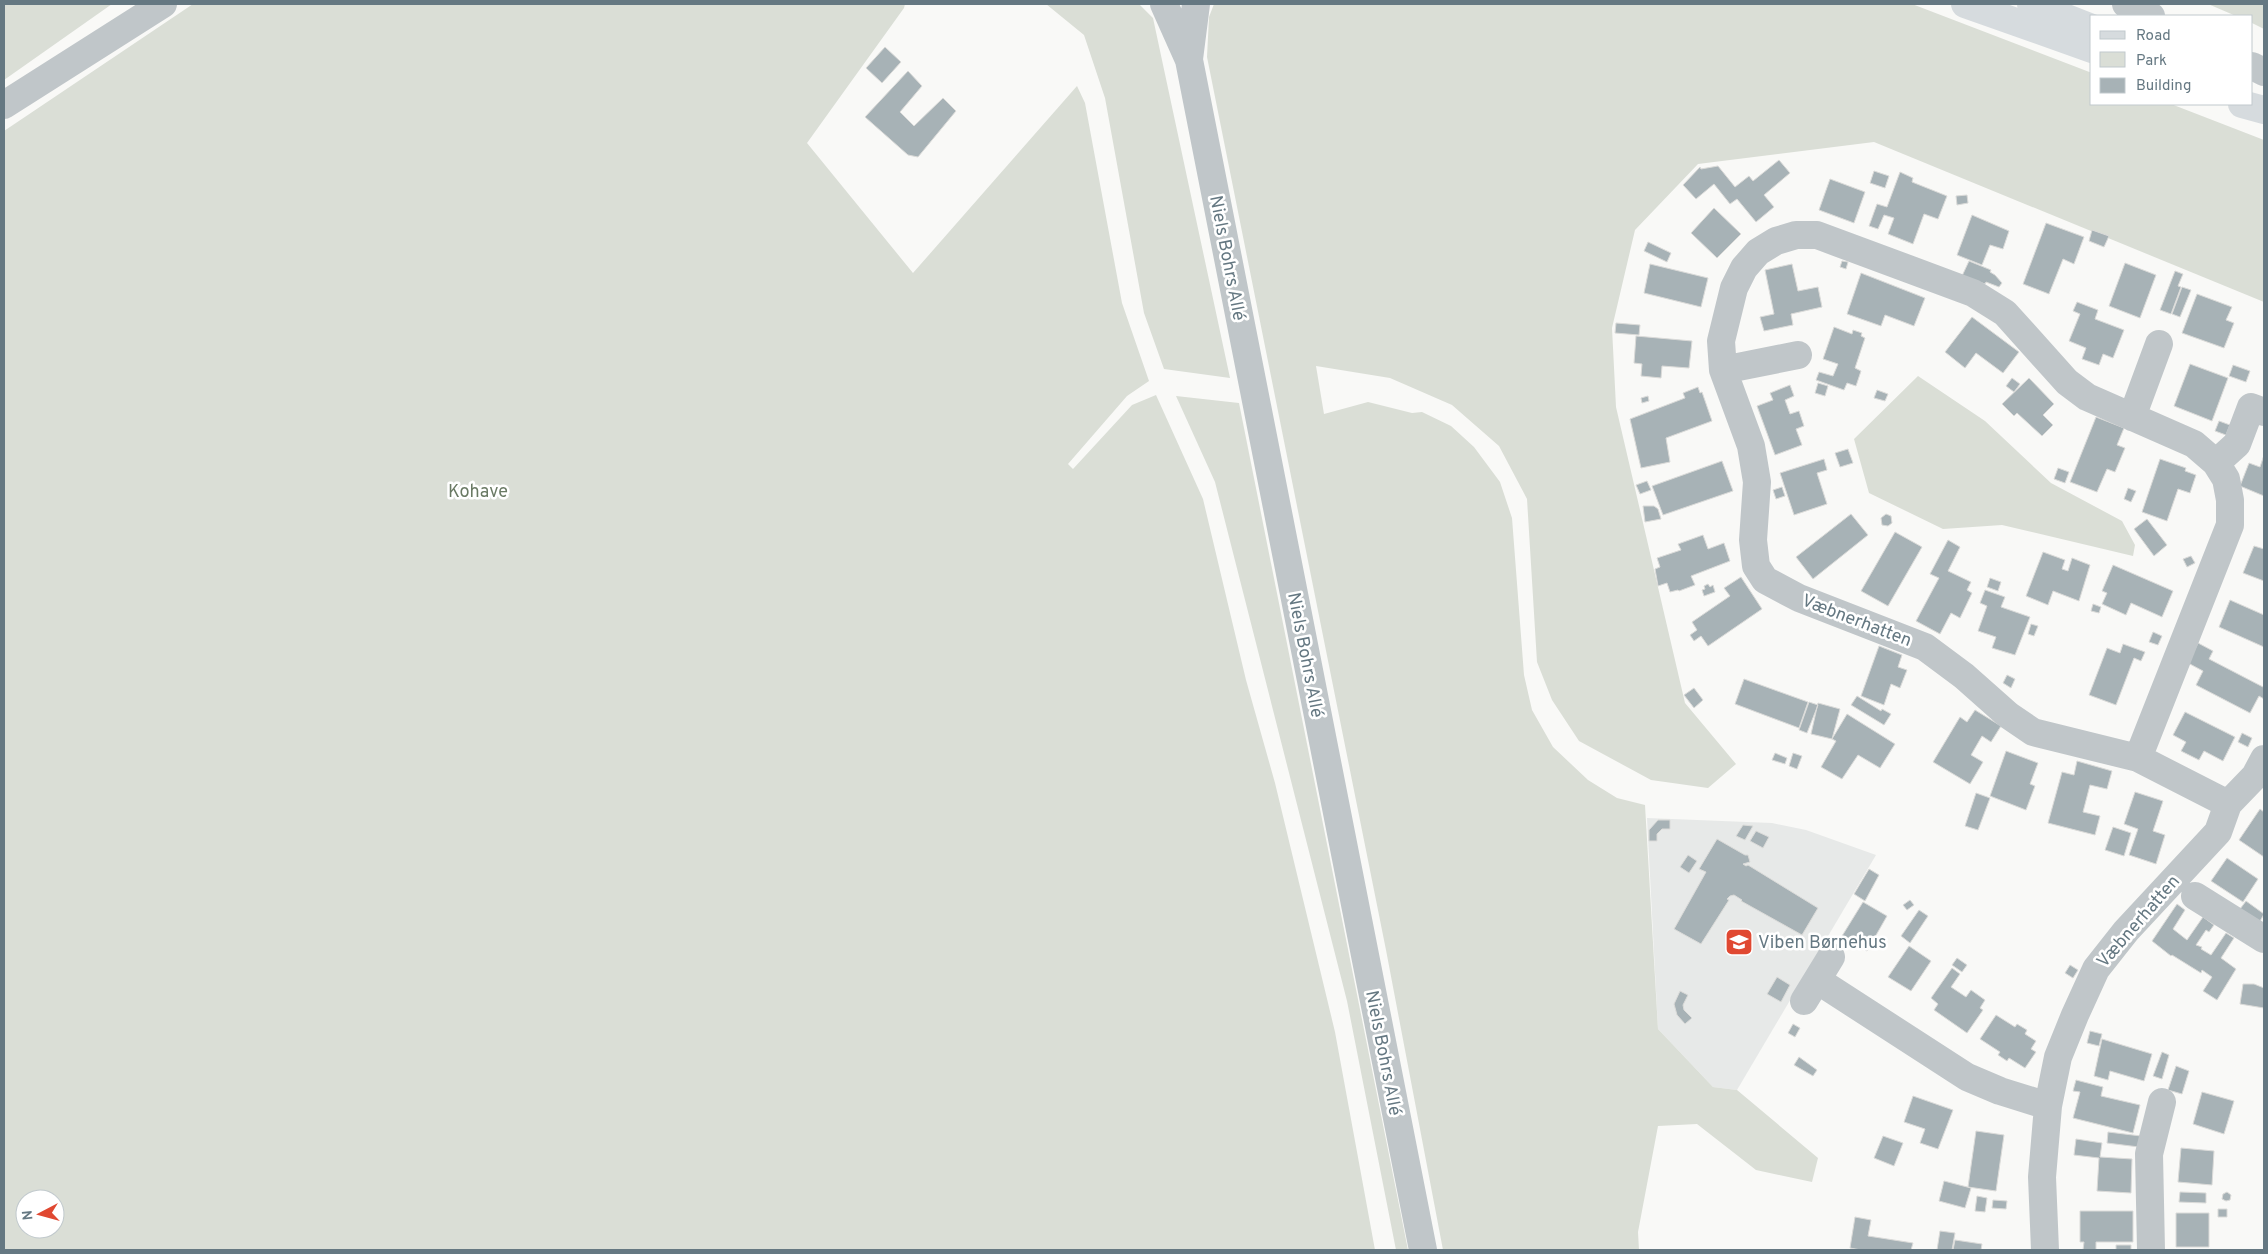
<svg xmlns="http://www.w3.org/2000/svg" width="2268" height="1254" viewBox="0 0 2268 1254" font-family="Overpass,sans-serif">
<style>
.built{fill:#e7e9e8}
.green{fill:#daded6;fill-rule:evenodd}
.building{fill:#a7b2b6;stroke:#dbdbd9}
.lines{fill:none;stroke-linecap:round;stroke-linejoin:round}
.minor{stroke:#c0c6c9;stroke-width:28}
.major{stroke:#d6dbde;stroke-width:28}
.labels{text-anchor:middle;stroke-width:5;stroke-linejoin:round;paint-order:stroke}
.street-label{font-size:18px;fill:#657882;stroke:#fff}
.park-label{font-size:18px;fill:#6a7a64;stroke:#fff}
.poi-label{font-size:18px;fill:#657882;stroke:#fff;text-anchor:start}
</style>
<rect width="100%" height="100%" fill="#f9f9f7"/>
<path class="built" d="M1647,818L1772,823L1806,830L1876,855L1737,1090L1713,1087L1658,1029Z"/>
<path class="green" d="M4,4H112L4,80Z
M193,4H905L904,8L807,143L913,273L1077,86L1085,103L1122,303L1149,381L1127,396L1068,464L1073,469L1132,405L1156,395L1203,499L1246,680L1275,783L1335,1032L1375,1250H4V131ZM25,1199H55V1229H25Z
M1046,4H1139L1153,18L1230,378L1164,369L1144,313L1105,98L1084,35Z
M1214,4H1912L2092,73V104H2171L2264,140V302L1874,142L1698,164L1635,230L1612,328L1616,407L1685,703L1736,764L1708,788L1651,780L1579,741L1552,700L1537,662L1527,499L1499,446L1452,405L1390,378L1316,366L1324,414L1368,402L1412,413L1422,412L1451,426L1474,447L1500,482L1512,518L1524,675L1532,710L1553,747L1588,780L1617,798L1645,805L1658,1029L1713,1087L1737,1090L1818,1158L1812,1182L1756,1170L1697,1124L1658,1126L1638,1232L1639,1250H1443L1386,950L1207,57L1209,17Z
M2208,4H2264V29L2252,23V16H2236Z
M1918,376L1985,421L2051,483L2122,521L2135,545L2133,556L2002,525L1943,529L1869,493L1854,439Z
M1176,396L1239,403L1408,1250H1396L1347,1001L1215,482Z"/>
<path class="building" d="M885,47L901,62L882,83L866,68Z
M908,71L922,86L900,112L914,126L943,98L956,111L918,157L908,155L865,117Z
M1779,160L1790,173L1764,195L1774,207L1756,222L1737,199L1730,204L1714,184L1696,199L1683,185L1700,167L1701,169L1718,166L1735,187L1749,176L1753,181Z
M1874,171L1889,176L1885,188L1870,183Z
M1900,172L1913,178L1912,182L1947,196L1938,219L1924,214L1913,244L1888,234L1894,218L1884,215L1878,229L1869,226L1877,204L1887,207Z
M1830,179L1865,192L1854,223L1819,210Z
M1967,195L1968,203L1957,205L1956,196Z
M1714,208L1741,234L1717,258L1691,233Z
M1972,215L2009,231L2003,249L1990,245L1982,265L1957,255Z
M2046,223L2084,237L2074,264L2063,259L2049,294L2023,284Z
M2092,230L2109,236L2104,247L2089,241Z
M1648,242L1671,253L1667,262L1644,251Z
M1842,261L1848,262L1846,269L1840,267Z
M1969,261L1991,270L1990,272L1995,275L2002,283L1999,287L1986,282L1985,284L1962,276Z
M2125,263L2156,275L2140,318L2109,306Z
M1650,264L1708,278L1701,307L1644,293Z
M1792,264L1798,291L1818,287L1822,307L1791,314L1793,325L1764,331L1760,317L1774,314L1765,270Z
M2175,271L2183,274L2178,286L2181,287L2171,314L2160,310Z
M1861,273L1925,298L1914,326L1885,315L1881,326L1847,314Z
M2182,287L2191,290L2180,317L2172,314Z
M2197,294L2232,307L2226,320L2234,323L2224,348L2182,333Z
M2077,302L2098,310L2095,319L2124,330L2113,358L2103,354L2099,365L2082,359L2086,348L2069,341L2080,314L2073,311Z
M1972,317L2019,352L2003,373L1976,353L1965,368L1945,352Z
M1616,323L1640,325L1639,335L1615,333Z
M1834,327L1852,334L1853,330L1862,333L1861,336L1865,338L1855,368L1861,371L1856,386L1847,383L1844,390L1816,380L1819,372L1833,376L1838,364L1823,359Z
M1636,336L1692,341L1689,368L1662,366L1661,378L1641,376L1642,364L1634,363Z
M2190,364L2228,378L2212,421L2174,406Z
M2233,365L2250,371L2246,382L2229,376Z
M2012,378L2020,384L2014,392L2006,386Z
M2029,378L2054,404L2043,415L2053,425L2042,436L2017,413L2014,416L2002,404Z
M1818,383L1828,386L1825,396L1815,393Z
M1790,385L1794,396L1785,400L1790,414L1799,411L1804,426L1796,429L1802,445L1775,455L1757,406L1773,400L1770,393Z
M1698,387L1700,393L1702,392L1712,421L1666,438L1670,462L1641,468L1630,419L1685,398L1683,393Z
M1877,390L1888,394L1885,401L1874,398Z
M1648,396L1649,401L1642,403L1641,398Z
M2096,417L2124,428L2117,445L2125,448L2115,472L2107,469L2097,492L2070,482Z
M2219,421L2230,425L2226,435L2215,431Z
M1848,449L1853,463L1840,467L1835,453Z
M2264,455V496L2240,486L2249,463L2260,467Z
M1824,459L1827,470L1817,473L1827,504L1794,515L1780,473Z
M2160,459L2186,468L2185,471L2196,475L2190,493L2178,489L2167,521L2142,512Z
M1722,461L1733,491L1663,515L1652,486Z
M2058,468L2069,472L2065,483L2054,479Z
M1647,481L1651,490L1640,494L1636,485Z
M1782,487L1785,496L1776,499L1773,490Z
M2128,488L2136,491L2131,502L2124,499Z
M1643,506H1654L1658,509L1661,519L1645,522Z
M1851,514L1868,535L1813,579L1796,557Z
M1886,514L1891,516L1892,523L1888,526L1882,525L1881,518Z
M2147,519L2167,545L2154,556L2134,529Z
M1895,532L1922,547L1888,606L1861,591Z
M1703,535L1708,549L1724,543L1730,561L1691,576L1695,585L1679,591L1678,590L1670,592L1667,583L1658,586L1655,569L1660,567L1657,558L1681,550L1678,544Z
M1948,540L1960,547L1948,571L1971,582L1967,590L1972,593L1960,618L1951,613L1940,634L1916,621L1939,578L1930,574Z
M2254,546L2264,549V581L2243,573Z
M2043,552L2065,560L2062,569L2068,571L2072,558L2090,565L2079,601L2053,591L2048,605L2026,596Z
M2191,556L2195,563L2187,567L2183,559Z
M2113,565L2173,591L2162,617L2131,603L2126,615L2102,604L2107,593L2102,591Z
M1741,577L1762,609L1708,646L1701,636L1694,641L1690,635L1697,630L1692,622L1730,596L1724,588Z
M1990,578L2001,582L1998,591L1987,587Z
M1708,584L1710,587L1713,585L1715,592L1704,596L1702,590L1705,589L1704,586Z
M1985,590L2005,597L2001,607L2030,617L2015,655L1992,648L1996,637L1978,631L1987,606L1980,603Z
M2230,600L2264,615V647L2219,627Z
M2093,604L2101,607L2099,613L2091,611Z
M2031,624L2038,626L2034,636L2028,634Z
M2153,632L2162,636L2158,645L2149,642Z
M2198,643L2213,651L2209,659L2263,687L2264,685V699L2259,696L2250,713L2196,685L2203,671L2188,663Z
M2123,644L2145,652L2141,661L2134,658L2116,705L2089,695L2107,648L2120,653Z
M1879,646L1902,655L1898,667L1907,670L1900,688L1891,684L1884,705L1861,696Z
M2007,675L2015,679L2011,688L2003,683Z
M1744,679L1808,702L1799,728L1735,704Z
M1694,688L1703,700L1694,708L1684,695Z
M1857,696L1881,711L1882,709L1891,714L1884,725L1851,705Z
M1809,702L1818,705L1807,733L1799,730Z
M1818,703L1840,709L1832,739L1811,734Z
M1975,710L2001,726L1991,742L1982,736L1971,755L1983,762L1970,784L1933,762L1960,717L1967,722Z
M2185,712L2235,737L2223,761L2204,751L2199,760L2181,751L2186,742L2173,735Z
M1847,714L1895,744L1880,768L1858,755L1842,779L1821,767L1836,741L1832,739Z
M2242,733L2252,738L2248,747L2238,742Z
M2006,751L2038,763L2030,784L2035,786L2026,810L1990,796Z
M1775,753L1787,758L1785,764L1772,760Z
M1793,753L1802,756L1797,769L1789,766Z
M2077,761L2112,771L2107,789L2090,785L2083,812L2100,816L2095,835L2048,823L2062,772L2074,775Z
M2135,792L2163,801L2153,831L2165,835L2156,864L2129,855L2138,829L2124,824Z
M1976,793L1990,798L1978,830L1965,826Z
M2260,809L2264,812V857L2239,840Z
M1658,820H1670V829H1662L1657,834V841H1649V830Z
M1743,825L1753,826L1745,840L1736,836Z
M2113,827L2131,833L2124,856L2105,850Z
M1756,831L1769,837L1763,848L1750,841Z
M1717,839L1745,855H1748L1750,862L1743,864L1746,866L1748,865L1818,908L1802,935L1741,901L1742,900L1734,895L1730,896L1727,899L1729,900L1701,944L1674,929L1706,872L1699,869Z
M1688,855L1697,861L1689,873L1680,867Z
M2227,858L2258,879L2243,902L2211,881Z
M1869,869L1879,875L1865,901L1854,894Z
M1910,900L1914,905L1907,910L1903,905Z
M2246,901L2264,914L2259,923L2240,909Z
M1863,902L1887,916L1867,951L1842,936Z
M2177,904L2185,910L2173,929L2187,940L2203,917L2214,925L2209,932L2206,930L2196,945L2202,947L2201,949L2211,955L2226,933L2234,938L2221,958L2236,969L2217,1000L2203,991L2212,977L2202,970L2201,973L2172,955L2171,956L2152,941Z
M1919,910L1928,916L1910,943L1901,936Z
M1909,946L1931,961L1911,991L1888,977Z
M1957,958L1967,965L1962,972L1952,965Z
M2070,965L2078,970L2073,978L2065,973Z
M1952,968L1960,974L1951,987L1966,997L1971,990L1985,1000L1980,1008L1983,1010L1967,1033L1934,1010L1938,1004L1931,998Z
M1777,977L1790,985L1781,1002L1767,994Z
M2243,984H2254L2264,988V1008L2240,1004Z
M1680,991L1688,995L1683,1005L1684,1010L1692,1018L1685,1024L1677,1015L1674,1004Z
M1996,1015L2015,1027L2017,1024L2027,1030L2025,1034L2036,1041L2031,1049L2036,1052L2025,1068L2009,1058L2007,1061L1998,1055L2000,1052L1980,1039Z
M1793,1024L1800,1028L1795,1037L1788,1033Z
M2090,1031L2102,1034L2099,1046L2087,1043Z
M2102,1039L2152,1054L2144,1081L2110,1071L2108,1080L2094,1076Z
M2162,1052L2169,1055L2162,1079L2153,1076Z
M1799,1057L1817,1070L1813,1076L1794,1065Z
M2176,1066L2189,1071L2182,1094L2168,1090Z
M2076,1080L2103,1087L2101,1096L2140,1105L2133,1133L2073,1118L2080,1092L2073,1091Z
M2202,1092L2234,1101L2224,1134L2193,1124Z
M1913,1096L1953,1110L1938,1149L1920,1143L1925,1129L1904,1122Z
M1976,1131L2004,1135L1996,1191L1968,1187Z
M2108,1132L2141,1136L2139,1147L2107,1143Z
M1883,1136L1903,1143L1894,1166L1874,1158Z
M2076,1139L2102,1143L2100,1157L2132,1159L2131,1193L2097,1191L2099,1158L2074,1155Z
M2181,1148L2214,1151L2212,1185L2178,1182Z
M1944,1181L1971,1188L1965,1208L1939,1201Z
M2180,1192L2206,1193V1203L2179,1202Z
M2227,1192L2231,1195L2230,1200L2226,1201L2222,1199L2223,1194Z
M1977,1196L1987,1198L1985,1212L1975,1211Z
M1993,1200L2007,1201L2006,1209L1992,1208Z
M2218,1209H2227V1217H2218Z
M2080,1211H2133V1242H2096V1250H2083L2084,1242H2080Z
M2176,1213H2209V1247H2176Z
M1855,1217L1871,1220L1868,1236L1913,1243L1911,1250H1861L1850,1248Z
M1940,1231L1955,1233L1952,1250H1937Z
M1955,1240L1982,1244L1981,1250H1953Z
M2116,1245H2131V1250H2116Z"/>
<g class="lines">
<path class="minor" d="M1164,4L1189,60L1423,1250
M2126,4L2151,16
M1189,59L1196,4
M2252,66L2264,72
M4,105L163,4
M1723,370L1798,355
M2132,417L2159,344
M2216,463L2237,444L2251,407L2264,412
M2138,758L2230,525V500L2226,479L2216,463L2194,444L2087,397L2067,382L2005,313L1973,293L1817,235H1796L1776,241L1758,252L1744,268L1734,288L1721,341L1723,370L1751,446L1757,482L1753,540L1756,566L1765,580L1799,598L1925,647L1964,676L2008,715L2033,732L2138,758L2228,804
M2195,896L2264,939
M1817,980L1967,1077L2000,1091L2048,1106
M1804,1001L1831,957
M2045,1250L2042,1177L2048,1106L2058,1057L2075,1015L2096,969L2126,931L2218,832L2228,804L2255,776L2264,759
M2151,1250L2149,1154L2162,1102"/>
<path class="major" d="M1965,4L2092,49
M2031,4L2092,28
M2242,104L2264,110"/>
</g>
<defs>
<symbol id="school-square" viewBox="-11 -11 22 22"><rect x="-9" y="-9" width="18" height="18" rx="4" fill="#e04831" stroke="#fff"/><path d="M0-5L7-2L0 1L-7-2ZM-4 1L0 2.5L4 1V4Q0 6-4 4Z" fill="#fff"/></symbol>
</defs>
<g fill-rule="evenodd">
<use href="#school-square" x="1723" y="926" width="32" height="32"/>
</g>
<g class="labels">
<g class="street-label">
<text transform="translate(1228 258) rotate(79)" y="6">Niels Bohrs Allé</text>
<text transform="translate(1857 620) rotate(21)" y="6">Væbnerhatten</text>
<text transform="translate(1306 655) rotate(79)" y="6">Niels Bohrs Allé</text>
<text transform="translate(2138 921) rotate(-49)" y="6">Væbnerhatten</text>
<text transform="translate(1384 1053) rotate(79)" y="6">Niels Bohrs Allé</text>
</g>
<g class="park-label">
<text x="478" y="497">Kohave</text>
</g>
<g class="poi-label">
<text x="1758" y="948">Viben Børnehus</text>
</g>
</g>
<rect width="2268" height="1254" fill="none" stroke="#657882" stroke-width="10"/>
<rect x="2090" y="15" width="162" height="90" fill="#ffffff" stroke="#c1c9cd"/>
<rect x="2100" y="31" width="25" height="8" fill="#d6dbde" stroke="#c1c9cd"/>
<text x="2136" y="40" font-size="15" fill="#657882">Road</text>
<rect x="2100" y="52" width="25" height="15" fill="#daded6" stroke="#c1c9cd"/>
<text x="2136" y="65" font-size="15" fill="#657882">Park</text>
<rect x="2100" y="78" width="25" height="15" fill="#a7b2b6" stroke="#c1c9cd"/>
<text x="2136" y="90" font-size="15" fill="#657882">Building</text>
<g transform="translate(40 1214) rotate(264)"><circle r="24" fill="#ffffff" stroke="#c1c9cd"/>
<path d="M0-4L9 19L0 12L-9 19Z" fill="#e04831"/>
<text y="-8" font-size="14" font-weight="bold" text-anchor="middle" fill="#657882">N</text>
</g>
</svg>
